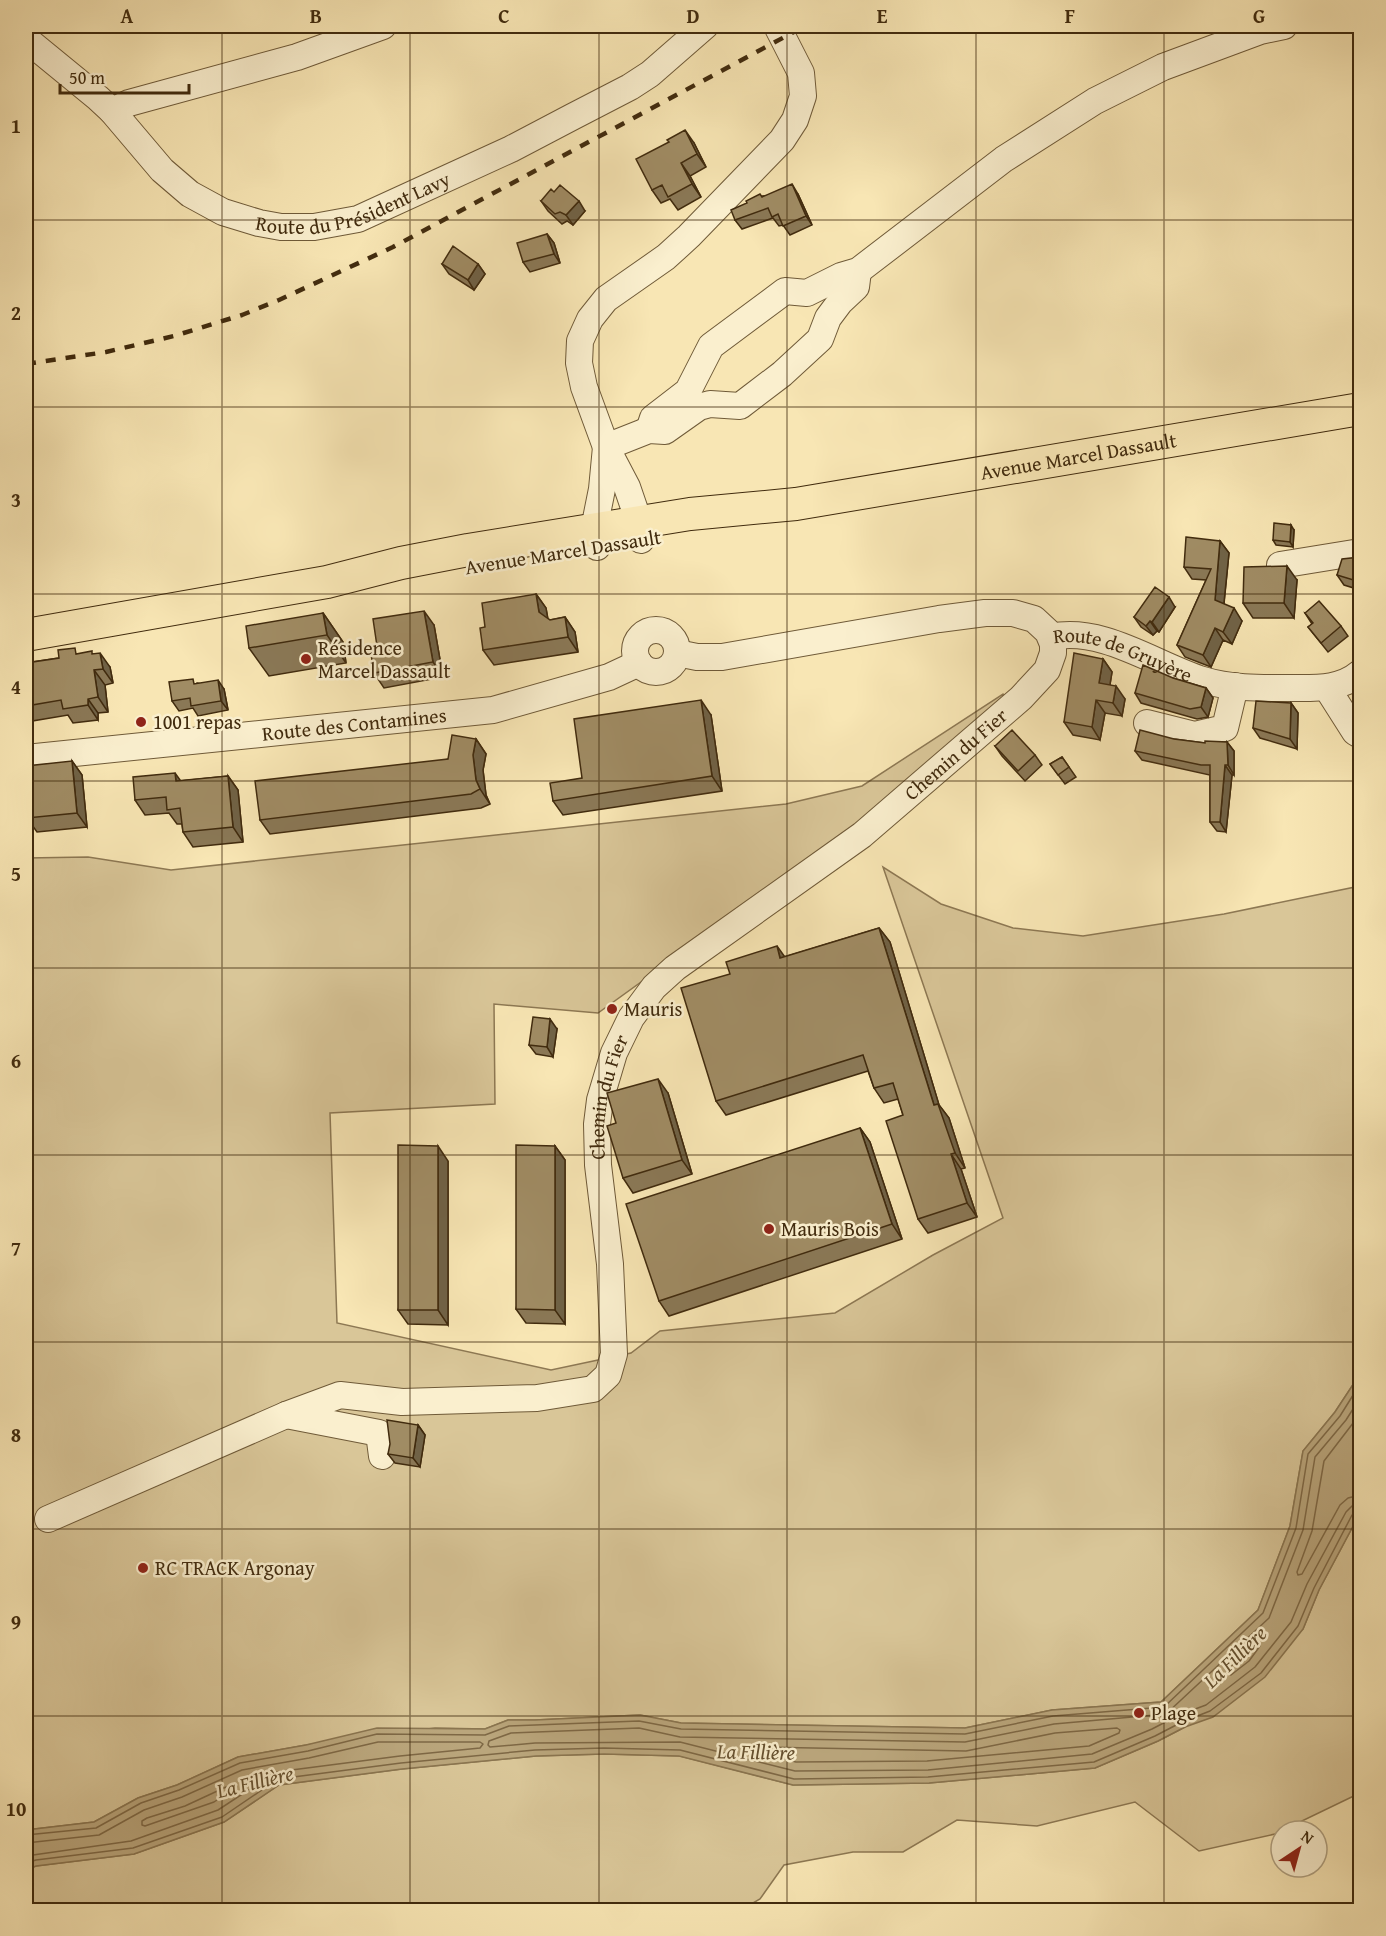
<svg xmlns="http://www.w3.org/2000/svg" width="1386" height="1936" viewBox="0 0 1386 1936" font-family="'Gentium Book Plus',serif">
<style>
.green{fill:#d9c698;stroke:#8d7853;stroke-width:1.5}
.water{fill:#baa67c;stroke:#8a7550;stroke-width:1.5}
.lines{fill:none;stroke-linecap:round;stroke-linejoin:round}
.shore{stroke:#7e6845;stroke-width:1.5}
.minor-casing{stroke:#6f5a38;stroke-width:28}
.major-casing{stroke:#412b0e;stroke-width:34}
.minor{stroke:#faefce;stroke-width:26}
.major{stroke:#f8e6b4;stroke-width:32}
.rail{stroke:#412b0e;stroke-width:4.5;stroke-dasharray:10 10;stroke-linecap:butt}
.wall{fill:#8a7856;stroke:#412b0e;stroke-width:1.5}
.shaded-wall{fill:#706246;stroke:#412b0e;stroke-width:1.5}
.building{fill:#a08c64;stroke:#412b0e;stroke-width:1.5}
.grid{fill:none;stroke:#412b0e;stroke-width:1.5;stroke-opacity:0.55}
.poi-dot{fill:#8f2418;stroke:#faefce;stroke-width:2}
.labels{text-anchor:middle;stroke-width:5;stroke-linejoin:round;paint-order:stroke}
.street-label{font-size:20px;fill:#412b0e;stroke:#faefce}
.poi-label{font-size:20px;fill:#412b0e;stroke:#faefce;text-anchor:start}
.water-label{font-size:21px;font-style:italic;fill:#65502f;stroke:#faefce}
.neatline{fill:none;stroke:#412b0e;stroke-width:2}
.grid-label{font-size:20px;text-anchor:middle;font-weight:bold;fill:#412b0e}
</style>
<rect width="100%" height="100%" fill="#f8e6b4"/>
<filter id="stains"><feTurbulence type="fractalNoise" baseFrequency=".00333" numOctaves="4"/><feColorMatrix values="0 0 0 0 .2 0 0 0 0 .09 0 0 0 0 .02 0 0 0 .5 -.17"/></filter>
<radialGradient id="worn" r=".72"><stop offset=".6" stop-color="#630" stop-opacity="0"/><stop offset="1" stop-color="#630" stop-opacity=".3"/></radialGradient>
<path class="green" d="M1003,694L1011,710L770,889L598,1013L494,1004L495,1104L330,1113L337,1323L551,1370L631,1353L660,1331L835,1313L933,1255L1003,1218L883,867L941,904L1013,928L1083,936L1224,914L1360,886V1374L1335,1412L1303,1451L1290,1526L1258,1610L1161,1702L1052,1710L965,1728L681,1723L640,1715L535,1720H508L485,1729L435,1728L306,1745L238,1757L177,1785L138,1798L94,1822L26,1830V858L88,857L171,870L786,804L862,786Z
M1360,1513V1793L1275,1834L1199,1851L1135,1802L1037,1826L957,1820L903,1852H853L784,1865L760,1899L741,1910H26V1870L36,1866L134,1854L224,1822L279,1785L402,1769L536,1756L604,1754L680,1756L793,1785L929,1783L1095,1768L1158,1741L1185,1727L1303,1629L1319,1590Z"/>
<path class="water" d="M1360,1374V1513L1319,1590L1303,1629L1265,1677L1213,1717L1185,1727L1158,1741L1095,1768L929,1783L793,1785L679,1756L604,1754L536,1756L402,1769L279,1785L224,1822L134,1854L36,1866L26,1870V1830L94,1822L138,1798L177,1785L238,1757L306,1745L377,1728L485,1729L508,1720H535L640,1715L681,1723L965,1728L1052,1710L1161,1702L1258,1610L1290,1526L1303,1451L1335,1412Z"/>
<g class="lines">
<path class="shore" d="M1360,1398L1346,1420L1315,1457L1303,1530L1269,1618L1166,1714L1054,1724L965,1742L680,1737L639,1728L511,1733L489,1741L488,1745L490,1747L535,1743L680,1742L795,1771L928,1770L1092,1754L1152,1729L1179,1715L1206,1705L1255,1667L1291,1622L1307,1584L1346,1512L1352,1506L1360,1504
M1360,1414L1324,1461L1312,1531L1297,1572L1298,1575L1302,1574L1340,1505L1348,1498L1360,1495
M1258,1642L1260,1646L1249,1661L1231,1675L1227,1674V1670Z
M1117,1728L1120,1730L1119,1733L1089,1746L927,1761L796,1762L757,1752L754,1750L757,1747L966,1751L1055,1733Z
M226,1787L230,1788L229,1792L214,1802L145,1826L142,1825V1821L147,1818L185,1806Z
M26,1835L96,1828L141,1803L179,1790L240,1763L308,1751L377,1734L485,1735L509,1726L639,1721L681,1729L965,1734L1053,1716L1164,1707L1263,1613L1296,1528L1308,1454L1340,1416L1360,1384
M26,1843L99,1835L144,1810L182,1797L242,1770L309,1758L378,1742H480L483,1744L480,1748L400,1756L276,1772L218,1810L131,1841L26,1856
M26,1863L36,1860L133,1848L222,1817L278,1779L401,1763L535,1750L604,1748L680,1750L794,1779L928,1777L1094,1762L1155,1736L1182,1722L1210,1711L1261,1673L1298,1626L1314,1588L1352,1515L1356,1512H1360"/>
<defs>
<g id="minor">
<path id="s1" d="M26,39L98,98L112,111L162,170L190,194L223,212L259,223L281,227H314L358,219L511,149L572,117L630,87L650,74L705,26"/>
<path d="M112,111L129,103L297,57L383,26"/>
<path d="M649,430L653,418L688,391L711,346L785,291L807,293L841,276L858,271L1004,159L1095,101L1163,67L1260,31L1284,26"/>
<path d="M606,447L649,430L665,431L699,407L710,404L740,406L782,374L820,339L828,318L840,302L856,287L858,271"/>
<path d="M641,540L639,522L627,487L606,447L584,387L579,363L580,341L590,319L606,299L666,257L689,236L782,140L795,120L803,96L801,73L777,26"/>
<path d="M597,547L594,529L602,489L606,447"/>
<path d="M1280,565L1360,552"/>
<circle cx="656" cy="651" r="21"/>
<path id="s2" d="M1051,637C1103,626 1155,665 1203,680C1232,689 1264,688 1295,688C1318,688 1341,689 1360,673"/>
<path d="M1327,688L1355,732L1360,735"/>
<path d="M1147,723L1195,735L1225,728L1235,686"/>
<path id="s3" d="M26,758L493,710L609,677L639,663"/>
<path d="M286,1415L379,1433L382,1456"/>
<path id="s4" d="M48,1519L286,1415L340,1395L402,1402L537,1398L593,1389L608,1375L614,1354L610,1264L598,1165L597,1124L600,1100L614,1053L631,1018L654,987L675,968L862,835L1021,698L1047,670L1053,653V644L1048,632L1034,619L1013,613H985L939,619L722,657H697L677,653"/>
</g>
<g id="major">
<path id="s5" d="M26,635L327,582L401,563L468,550L690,514L796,504L1360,409"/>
</g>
</defs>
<use href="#minor" class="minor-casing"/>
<use href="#major" class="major-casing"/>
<use href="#minor" class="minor"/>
<use href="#major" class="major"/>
<path class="rail" d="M26,364L106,352L174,336L242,315L279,300L393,247L805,26"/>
</g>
<path class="wall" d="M694,143L706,167L690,176L701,197L678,210L670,199L661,203L652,190Z
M798,194L812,225L790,235L783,225L779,226L773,218L742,229L735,220L762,196Z
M541,201L585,211L573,225L567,221L562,224L548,211Z
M547,234L554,243L560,263L530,272L523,262Z
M442,264H478L485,274L474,290L449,274Z
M1294,530L1293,547L1276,545L1273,540Z
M1220,541L1229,553L1224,604L1242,621L1232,644L1223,640L1211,667L1185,657L1177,645L1206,580L1192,579L1184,567Z
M1360,556V590L1344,585L1337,575Z
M1297,580L1294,618H1253L1243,603Z
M536,594L546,608L548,619L550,620L565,617L575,632L578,652L494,665L483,650L485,627Z
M1175,607L1159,632L1157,631L1153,635L1141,627L1134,617Z
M323,613L343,642L346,663L269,676L249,648Z
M1305,613L1341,626L1348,636L1328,652L1308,627L1312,624Z
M434,625L443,677L384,688L374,673L378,653Z
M79,654H93L110,667L113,683L105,685L108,712L98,713V720L73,723L68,715L26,722V663L59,658Z
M1103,659L1112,672L1110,685L1125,699L1122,716L1105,713L1100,740L1073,735L1064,722Z
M1173,678L1206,688L1213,698L1208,717L1197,719L1141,703L1135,693Z
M197,683L224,689L228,710L198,716L193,708L179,711L172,701Z
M1291,703L1298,713L1297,749L1260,738L1253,728Z
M711,715L722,791L563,815L553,801L582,778Z
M476,739L486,754L483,770L486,795L490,804L481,808L270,834L260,820L448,759Z
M1174,739L1205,743L1227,742L1234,751V775H1232L1226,832L1217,831L1210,822V775L1142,760L1135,751Z
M995,746L1035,755L1042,765L1025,781L1002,756Z
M1062,757L1076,777L1065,784L1050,764Z
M72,761L82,775L87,827L37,832L27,818Z
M228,776L238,790L243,842L193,847L183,832L182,824H177L169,813L145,815L135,800L180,781Z
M879,928L890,942L939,1105L949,1118L965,1168L961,1169L977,1217L928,1233L918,1219L903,1115L898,1099L884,1103L874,1088L868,1071L726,1115L716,1101L784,957Z
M557,1029L553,1057L536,1054L529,1045Z
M668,1093L692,1174L633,1193L623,1178L616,1123Z
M860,1128L870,1142L902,1239L669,1316L659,1301Z
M555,1146L565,1160V1324L526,1323L516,1309Z
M448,1161V1325L408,1324L398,1310Z
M418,1425L425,1435L420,1467L395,1463L388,1454Z"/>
<path class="shaded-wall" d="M685,130L694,143L706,167L697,154Z
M681,163L690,176L701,197L692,184Z
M792,184L798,194L812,225L806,216Z
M579,201L585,211L573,225L566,215Z
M547,234L554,243L560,263L554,254Z
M478,264L485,274L474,290L468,280Z
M1291,525L1294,530L1293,547L1290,542Z
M1220,541L1229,553L1223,612L1215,600Z
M1287,566L1297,580L1294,618L1284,603Z
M536,594L546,608L549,627L539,612Z
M1169,597L1175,607L1159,632L1152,622Z
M1234,608L1242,621L1232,644L1223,632Z
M424,611L434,625L443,677L433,662Z
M323,613L343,642L346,663L327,635Z
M565,617L575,632L578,652L568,637Z
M1150,621L1157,631L1153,635L1146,626Z
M1215,628L1223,640L1211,667L1203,655Z
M100,653L110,667L113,683L103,669Z
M1103,659L1112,672L1108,696L1099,683Z
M94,670L105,685L108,712L98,697Z
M218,680L224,689L228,710L221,701Z
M1116,686L1125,699L1122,716L1113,703Z
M1206,688L1213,698L1208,717L1201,707Z
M88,699L98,713V720L88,705Z
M701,700L711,715L722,791L712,776Z
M1096,700L1105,713L1100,740L1092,727Z
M1291,703L1298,713L1297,749L1290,739Z
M476,739L486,754L483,770L486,795L490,804L480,789L476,780L473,755Z
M1227,742L1234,751V775L1228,765Z
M72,761L82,775L87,827L77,813Z
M1225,765L1232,775L1226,832L1220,822Z
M175,773L185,787L176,781Z
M228,776L238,790L243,842L233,827Z
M879,928L890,942L939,1105L949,1118L965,1168L955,1153L934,1105Z
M777,946L787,960L780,958Z
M550,1019L557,1029L553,1057L547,1047Z
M658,1079L668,1093L692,1174L682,1160Z
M860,1128L870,1142L902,1239L892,1224Z
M438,1146L448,1161V1325L438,1310Z
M555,1146L565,1160V1324L555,1310Z
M951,1154L961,1169L977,1217L967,1203Z
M418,1425L425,1435L420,1467L413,1458Z"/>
<path class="building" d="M685,130L697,154L681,163L692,184L668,197L662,185L652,190L636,159L669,142L667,140Z
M792,184L806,216L783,226L778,214L772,217L768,208L735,220L731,210L747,203L746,201L760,194L762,197Z
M560,185L579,201L566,215L560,212L555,214L541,201L551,189L554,192Z
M547,234L554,254L523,262L517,243Z
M453,246L478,264L468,280L442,264Z
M1360,486V514L1357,487Z
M1274,523L1291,525L1290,542L1273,540Z
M1186,537L1220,541L1215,600L1234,608L1223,632L1215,628L1203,655L1177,645L1211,569L1184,567Z
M1360,556V582L1337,575L1342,559L1360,557Z
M1287,566L1284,603H1243L1244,567Z
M1155,587L1169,597L1152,622L1150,621L1146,626L1134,617Z
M536,594L539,612L550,620L565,617L568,637L483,650L480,628L485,627L482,603Z
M1319,601L1341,626L1321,643L1308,627L1313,623L1305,613Z
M424,611L433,662L374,673L371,654L378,653L373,619Z
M323,613L327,635L249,648L246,626Z
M75,648L76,654L92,651V654L100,653L103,669L94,670L98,697L88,699V705L63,709L61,700L26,706V663L59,658L58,650Z
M1074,653L1103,659L1099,683L1116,686L1113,703L1096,700L1092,727L1064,722Z
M1143,665L1173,678L1206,688L1201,707L1190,709L1135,693Z
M193,679L194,684L218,680L221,701L191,706L190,698L172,701L169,682Z
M701,700L712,776L553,801L550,783L582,778L574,719Z
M1256,701L1291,703L1290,739L1253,728Z
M1012,730L1035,755L1018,771L995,746Z
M1140,730L1174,739L1205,743V741L1227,742L1228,765H1225L1220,822H1210V765H1201L1135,751Z
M452,735L476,739L473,755L476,780L480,789L471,794L260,820L255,781L448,759Z
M1062,757L1069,767L1058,775L1050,764Z
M72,761L77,813L27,818L26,802V766Z
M175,773L176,781L228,776L233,827L183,832L180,808L167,810L166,797L135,800L133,777Z
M879,928L934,1105L938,1104L955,1153L951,1154L967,1203L918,1219L886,1121L903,1115L893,1083L874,1088L863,1055L716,1101L681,988L730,974L726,962L777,946L780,958Z
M533,1017L550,1019L547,1047L529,1045Z
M658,1079L682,1160L623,1178L607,1126L616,1123L607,1093Z
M860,1128L892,1224L659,1301L626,1204Z
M398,1145L438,1146V1310H398Z
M516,1145L555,1146V1310L516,1309Z
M387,1420L418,1425L413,1458L388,1454L390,1444Z"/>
<path class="grid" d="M222,26V1910M410,26V1910M599,26V1910M787,26V1910M976,26V1910M1164,26V1910M26,220H1360M26,407H1360M26,594H1360M26,781H1360M26,968H1360M26,1155H1360M26,1342H1360M26,1529H1360M26,1716H1360"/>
<g class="poi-dot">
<circle cx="306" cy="659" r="6"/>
<circle cx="141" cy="722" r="6"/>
<circle cx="612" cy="1009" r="6"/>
<circle cx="769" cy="1229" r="6"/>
<circle cx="143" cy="1568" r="6"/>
<circle cx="1139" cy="1713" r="6"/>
</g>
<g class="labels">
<g class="street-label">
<text dy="7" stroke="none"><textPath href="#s1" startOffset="400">Route du Président Lavy</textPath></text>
<text dy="7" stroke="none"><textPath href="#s5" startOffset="1068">Avenue Marcel Dassault</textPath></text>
<text transform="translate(563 552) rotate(-9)" y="7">Avenue Marcel Dassault</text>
<text dy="7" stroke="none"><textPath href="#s2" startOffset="75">Route de Gruyère</textPath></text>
<text dy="7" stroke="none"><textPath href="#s3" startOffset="330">Route des Contamines</textPath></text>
<text dy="7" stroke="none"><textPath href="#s4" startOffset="1377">Chemin du Fier</textPath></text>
<text dy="7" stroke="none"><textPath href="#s4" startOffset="873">Chemin du Fier</textPath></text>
</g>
<g class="poi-label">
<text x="318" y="655">Résidence<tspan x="318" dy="23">Marcel Dassault</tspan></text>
<text x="153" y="729">1001 repas</text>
<text x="624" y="1016">Mauris</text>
<text x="781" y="1236">Mauris Bois</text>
<text x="155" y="1575">RC TRACK Argonay</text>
<text x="1151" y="1720">Plage</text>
</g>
<g class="water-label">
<text transform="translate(1235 1657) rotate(-44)" y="7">La Fillière</text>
<text transform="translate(756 1752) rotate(1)" y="7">La Fillière</text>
<text transform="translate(255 1782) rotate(-14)" y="7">La Fillière</text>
</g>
</g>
<rect width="1386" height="1936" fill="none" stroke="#f8e6b4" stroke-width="66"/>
<g transform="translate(1299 1849) rotate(36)"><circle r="28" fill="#faefce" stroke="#b0a181" stroke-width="1.5"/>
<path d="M0-4.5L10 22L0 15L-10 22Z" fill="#8f2418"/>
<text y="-9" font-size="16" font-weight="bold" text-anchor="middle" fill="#412b0e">N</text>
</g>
<path d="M60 84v9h129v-9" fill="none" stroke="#412b0e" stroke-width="3"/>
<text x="69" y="84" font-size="18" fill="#412b0e" stroke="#faefce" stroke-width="4.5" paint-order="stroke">50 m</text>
<rect x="33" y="33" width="1320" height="1870" class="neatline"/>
<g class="grid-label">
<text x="127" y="23">A</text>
<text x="316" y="23">B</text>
<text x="504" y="23">C</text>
<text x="693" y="23">D</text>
<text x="882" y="23">E</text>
<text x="1070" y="23">F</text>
<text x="1259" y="23">G</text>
<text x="16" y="133">1</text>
<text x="16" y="320">2</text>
<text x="16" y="507">3</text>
<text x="16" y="694">4</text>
<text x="16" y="881">5</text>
<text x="16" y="1068">6</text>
<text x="16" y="1255">7</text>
<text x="16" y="1442">8</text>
<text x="16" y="1629">9</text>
<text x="16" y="1816">10</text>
</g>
<rect width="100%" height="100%" filter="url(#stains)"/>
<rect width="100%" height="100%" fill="url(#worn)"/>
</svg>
